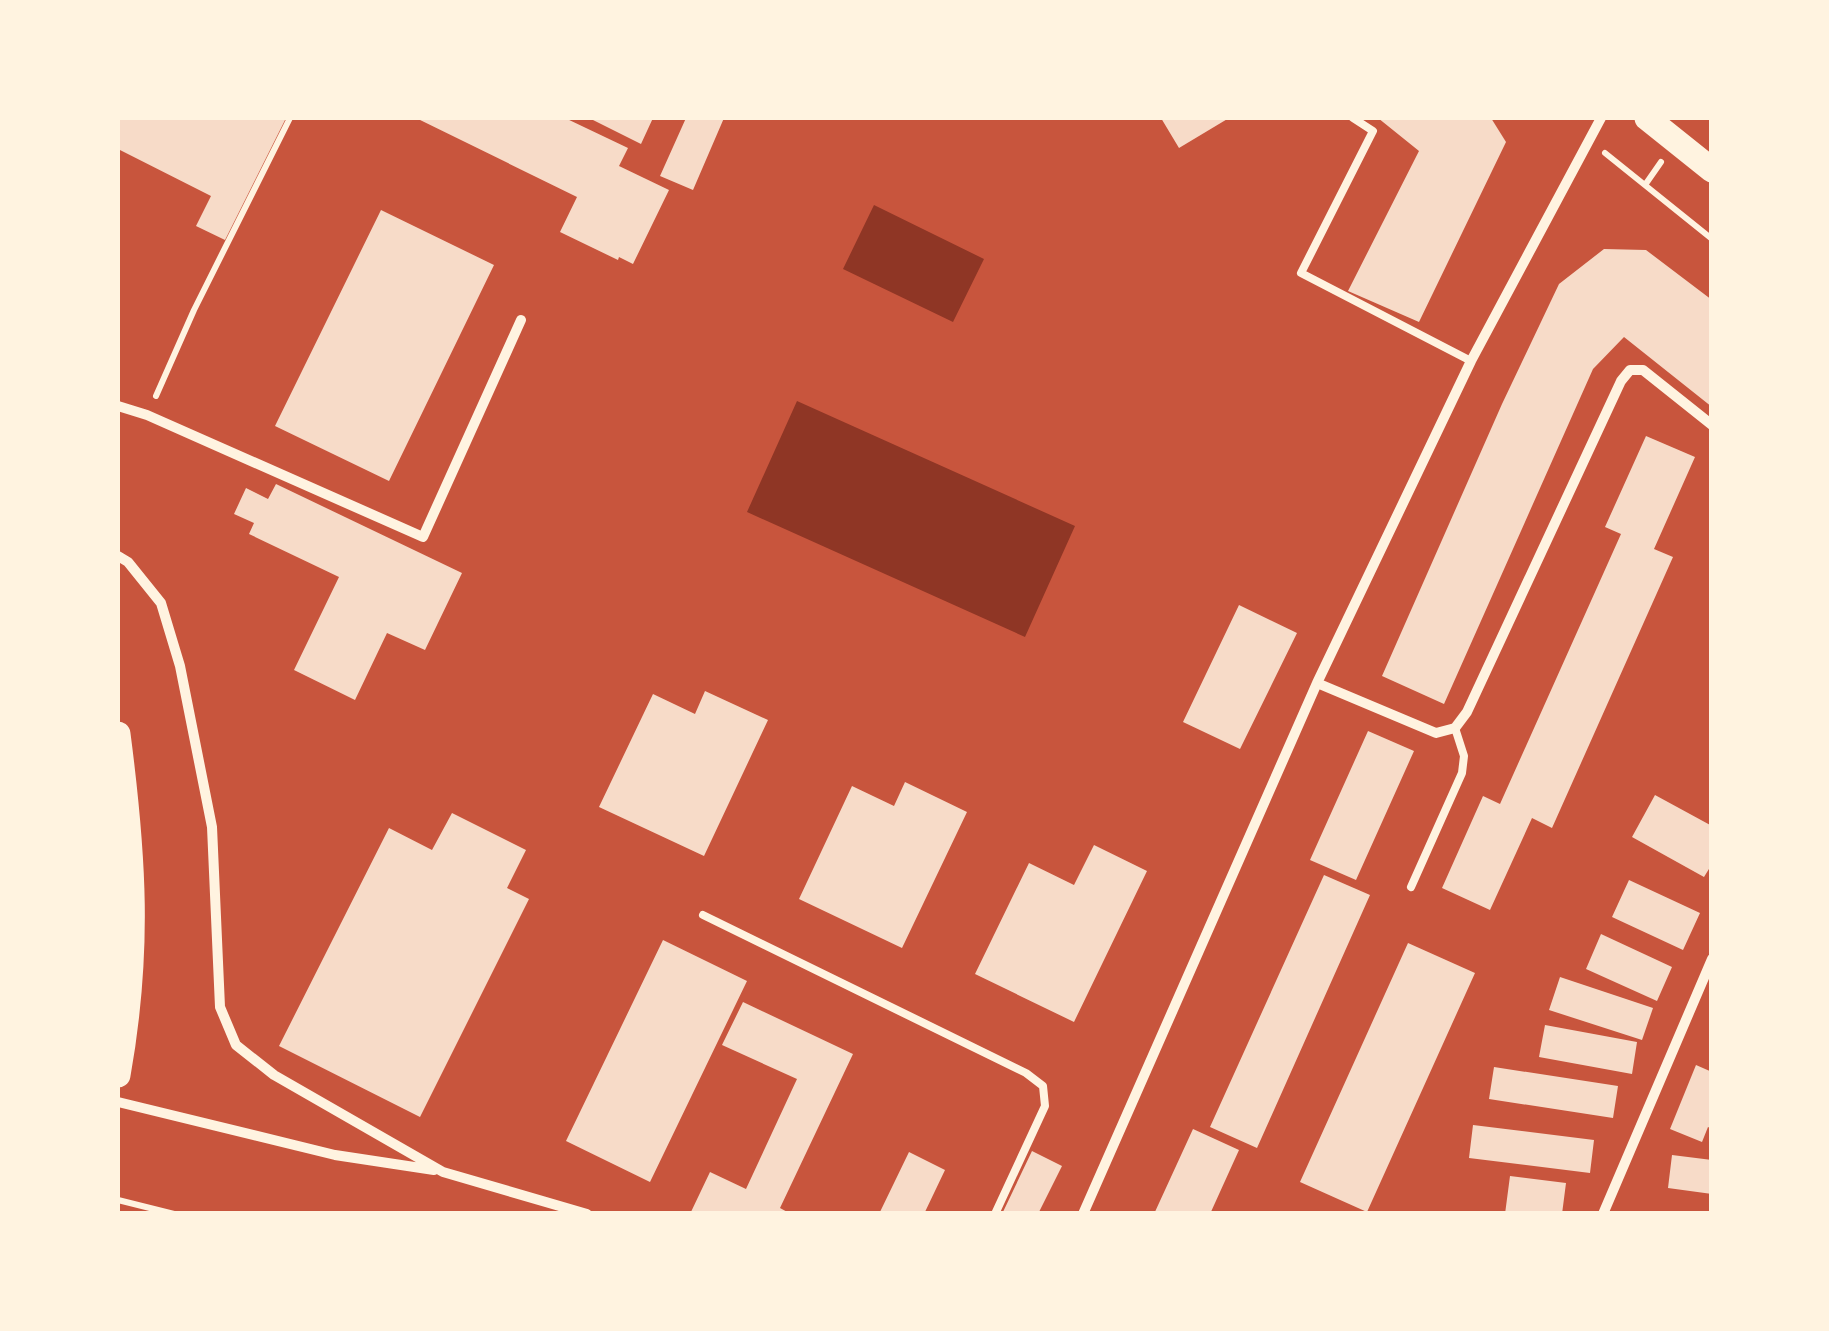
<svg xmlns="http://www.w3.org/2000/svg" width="1829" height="1331" viewBox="0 0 1829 1331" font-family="'Space Grotesk',sans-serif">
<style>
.water{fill:#8f3625}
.building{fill:#f7dbc8}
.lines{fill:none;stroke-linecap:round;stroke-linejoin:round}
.path{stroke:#fff3e0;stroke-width:6}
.service{stroke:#fff3e0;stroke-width:8}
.minor{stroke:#fff3e0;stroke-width:10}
.primary{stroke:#fff3e0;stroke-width:25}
</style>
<rect width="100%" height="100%" fill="#c8553d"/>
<path class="water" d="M874,205L984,259L953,322L843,269Z
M797,401L1075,526L1025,637L747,512Z"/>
<path class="building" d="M118,118H286L225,240L196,226L211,196L118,149Z
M416,118H565L628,148L619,166L669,190L633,264L619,257L618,260L560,232L577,197Z
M589,118H653L641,144Z
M686,118H724L693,190L660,176Z
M1161,118H1229L1179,148Z
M1378,118H1491L1506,142L1419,322L1348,291L1419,151Z
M381,210L494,265L389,481L275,426Z
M1604,249L1646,250L1712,300V407L1624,337L1593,369L1444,704L1382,676L1502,404L1559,284Z
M1646,436L1695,457L1654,549L1673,557L1552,828L1532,818L1490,910L1442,888L1483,796L1500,804L1621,534L1605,527Z
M276,484L462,573L425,650L387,633L355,700L294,670L339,577L249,534L254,523L234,514L246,488L268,499Z
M1239,605L1297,633L1240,749L1183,722Z
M705,691L768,720L704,856L599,807L653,694L695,714Z
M1368,731L1414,751L1356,880L1310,860Z
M905,782L967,812L902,948L799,899L852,786L894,806Z
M1655,795L1712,826V864L1704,877L1632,837Z
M452,813L526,850L507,888L529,899L420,1117L279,1046L389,828L432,850Z
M1094,845L1147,871L1074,1022L975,974L1029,863L1074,885Z
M1324,875L1370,895L1257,1148L1210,1127Z
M1629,880L1700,913L1683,950L1612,917Z
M1601,934L1672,967L1657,1001L1586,969Z
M663,940L747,981L650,1182L566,1141Z
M1408,943L1475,973L1367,1212L1300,1182Z
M1560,977L1653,1008L1642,1040L1549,1010Z
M743,1002L853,1054L780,1208L791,1214H690L710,1172L746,1189L797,1079L722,1045Z
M1545,1025L1637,1042L1632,1074L1539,1057Z
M1696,1065L1712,1072V1129L1708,1127L1702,1142L1670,1129Z
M1494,1067L1618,1086L1613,1118L1489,1099Z
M1473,1125L1594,1140L1590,1173L1469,1158Z
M1193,1129L1239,1150L1210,1214H1154Z
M1032,1151L1062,1166L1038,1214H1002Z
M909,1152L945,1170L924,1214H879Z
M1672,1155L1712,1160V1194L1668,1188Z
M1510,1176L1566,1183L1562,1214H1505Z"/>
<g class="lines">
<path class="path" d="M1605,153L1712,239
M1645,185L1661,162
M156,396L194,310L290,118
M118,1200L174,1214"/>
<path class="service" d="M1353,118L1373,131L1301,273L1471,361
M1411,887L1462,773L1464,756L1455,728
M703,915L1026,1073L1043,1086L1045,1106L995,1214"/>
<path class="minor" d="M118,406L147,415L423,537L521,320
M118,556L128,562L161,603L180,666L212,827L220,1007L236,1045L274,1075L443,1172L587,1214
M1317,683L1436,733L1455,728L1467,712L1621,381L1630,370H1643L1712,425
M118,1102L335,1155L434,1170
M1083,1214L1317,683L1471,361L1601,118
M1603,1214L1712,959"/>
<path class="primary" d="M1647,118L1712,170
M118,734C134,857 140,952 118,1075"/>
</g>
<rect width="1829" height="1331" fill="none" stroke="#fff3e0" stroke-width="240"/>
</svg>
